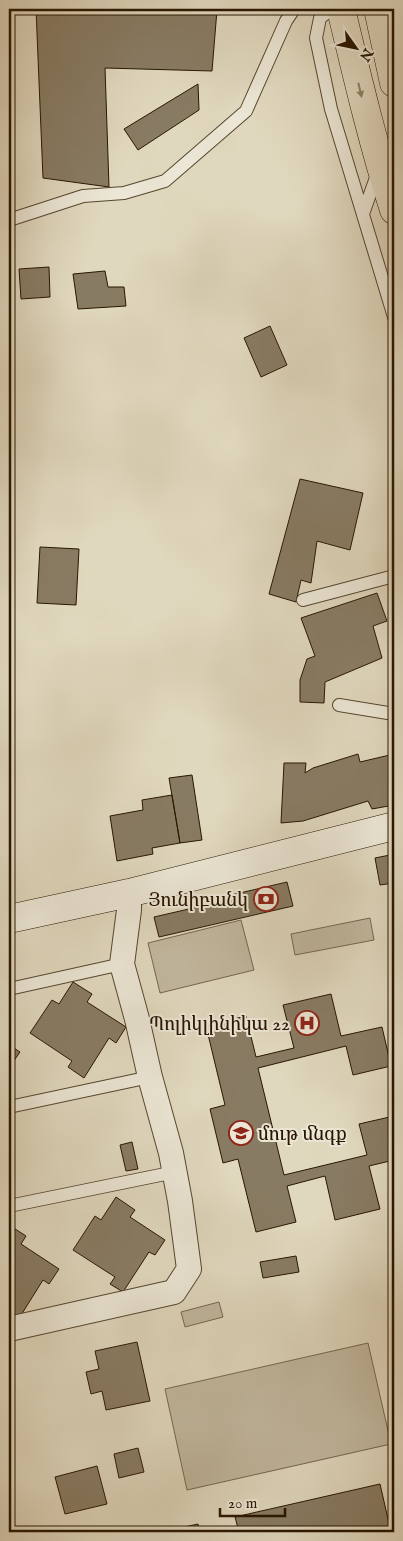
<svg xmlns="http://www.w3.org/2000/svg" width="403" height="1541" viewBox="0 0 403 1541" font-family="'IM FELL English','Noto Serif Armenian',serif">
<style>
.green{fill:#c1b79e;stroke:#75664f}
.building{fill:#887b63;stroke:#291600}
.lines{fill:none;stroke-linecap:round;stroke-linejoin:round}
.service-casing{stroke:#574630;stroke-width:14}
.minor-casing{stroke:#574630;stroke-width:26}
.secondary-casing{stroke:#291600;stroke-width:29}
.primary-casing{stroke:#291600;stroke-width:29}
.service{stroke:#ebe6d5;stroke-width:12}
.minor{stroke:#ebe6d5;stroke-width:24}
.secondary{stroke:#ebe6d5;stroke-width:28}
.primary{stroke:#e0d8be;stroke-width:28}
.oneway{fill:#8e8168}
.labels{text-anchor:middle;stroke-width:4;stroke-linejoin:round;paint-order:stroke}
.poi-label{font-size:19px;fill:#291600;stroke:#ebe6d5;text-anchor:end}
</style>
<rect width="100%" height="100%" fill="#e0d8be"/>
<filter id="stains"><feTurbulence type="fractalNoise" baseFrequency=".004" numOctaves="4"/><feColorMatrix values="0 0 0 0 .2 0 0 0 0 .09 0 0 0 0 .02 0 0 0 .5 -.17"/></filter>
<radialGradient id="worn" r=".72"><stop offset=".6" stop-color="#630" stop-opacity="0"/><stop offset="1" stop-color="#630" stop-opacity=".3"/></radialGradient>
<path class="green" d="M370,918L374,940L295,955L291,934Z
M241,920L254,970L160,993L148,943Z
M219,1302L223,1317L185,1327L181,1312Z
M368,1343L391,1444L187,1490L165,1389Z"/>
<path class="building" d="M36,9H172L217,10L212,71L105,68L109,187L43,178Z
M198,84L199,110L138,150L124,129Z
M49,267L50,297L21,299L19,269Z
M105,271L108,287H124L126,306L78,309L73,274Z
M270,326L287,365L261,377L244,338Z
M300,479L363,493L350,550L317,541L311,583L301,580L296,602L269,594Z
M40,547L79,549L76,605L37,603Z
M377,593L387,621L373,626L382,658L325,682L324,703L300,702V680L307,659L315,656L301,618Z
M358,754L360,762L394,754V805L372,809L368,801L303,821L281,823L284,763H306L305,773L313,768Z
M192,775L202,840L180,843L169,778Z
M172,795L180,843L152,848L153,854L117,861L110,816L143,810L142,800Z
M390,855L394,883L380,885L375,858Z
M287,882L293,906L159,937L154,917L215,903L214,899Z
M73,982L92,994L87,1002L126,1027L116,1043L109,1038L84,1078L68,1067L72,1061L30,1033L52,1000L59,1004Z
M331,994L341,1036L382,1027L391,1066L353,1075L346,1046L258,1068L284,1175L367,1155L359,1124L394,1116V1160L369,1166L380,1209L335,1220L325,1176L287,1186L296,1222L256,1232L238,1159L223,1163L210,1109L225,1105L206,1026L246,1016L256,1057L294,1048L283,1005Z
M9,1045L20,1052L9,1068Z
M132,1142L138,1169L126,1171L120,1145Z
M116,1197L135,1210L130,1217L165,1240L155,1255L149,1252L123,1292L110,1284L115,1277L73,1250L95,1216L101,1220Z
M9,1225L26,1236L21,1244L59,1269L49,1284L43,1280L18,1320L9,1314Z
M296,1256L299,1272L263,1278L260,1262Z
M137,1342L150,1401L106,1410L102,1391L91,1394L86,1372L99,1369L95,1351Z
M138,1448L144,1472L119,1478L114,1454Z
M97,1466L107,1504L65,1514L55,1477Z
M380,1484L391,1532H239L235,1517Z
M198,1524L200,1532H161Z"/>
<g class="lines">
<defs>
<path id="service" d="M332,9L320,18L316,38L331,109L394,317
M363,214L378,172
M9,220L83,196L124,193L165,181L246,111L286,21L294,9
M303,600L394,576
M339,705L394,714
M9,989L122,964
M9,1107L150,1077
M9,1206L175,1172"/>
<path id="minor" d="M9,1329L174,1292L189,1269L186,1246L180,1201L171,1153L150,1077L137,1019L122,964L129,910V893"/>
<path id="secondary" d="M9,919L129,893L394,826"/>
<path id="primary" d="M341,9C357,76 373,144 394,210
M378,9L394,83"/>
</defs>
<use href="#service" class="service-casing"/>
<use href="#minor" class="minor-casing"/>
<use href="#secondary" class="secondary-casing"/>
<use href="#primary" class="primary-casing"/>
<use href="#service" class="service"/>
<use href="#minor" class="minor"/>
<use href="#secondary" class="secondary"/>
<use href="#primary" class="primary"/>
</g>
<defs><path id="oneway-solid" d="M-6-.8H1V-3.2L6.5 0L1 3.2V.8H-6Z" transform="scale(1.25)"/></defs>
<use class="oneway" href="#oneway-solid" transform="translate(360 90) rotate(77)"/>
<defs>
<symbol id="bank-ring" viewBox="-11 -11 22 22"><circle r="9.5" fill="#ebe6d5" stroke="#8f2418" stroke-width="1.5"/><path d="M-6-4H6V4H-6ZM0-2.3a2.3 2.3 0 1 0 0 4.6a2.3 2.3 0 1 0 0-4.6Z" fill="#8f2418"/></symbol>
<symbol id="hospital-ring" viewBox="-11 -11 22 22"><circle r="9.5" fill="#ebe6d5" stroke="#8f2418" stroke-width="1.5"/><path d="M-5-5h3v3.5h4V-5h3V5h-3V1.5h-4V5h-3Z" fill="#8f2418"/></symbol>
<symbol id="school-ring" viewBox="-11 -11 22 22"><circle r="9.5" fill="#ebe6d5" stroke="#8f2418" stroke-width="1.5"/><path d="M0-5L7-2L0 1L-7-2ZM-4 1L0 2.5L4 1V4Q0 6-4 4Z" fill="#8f2418"/></symbol>
</defs>
<g fill-rule="evenodd">
<use href="#bank-ring" x="252" y="885" width="28" height="28"/>
<use href="#hospital-ring" x="293" y="1009" width="28" height="28"/>
<use href="#school-ring" x="227" y="1119" width="28" height="28"/>
</g>
<g class="labels">
<g class="poi-label">
<text x="248" y="906">Յունիբանկ</text>
<text x="290" y="1030">Պոլիկլինիկա 22</text>
<text x="258" y="1140" text-anchor="start">մութ մնգք</text>
</g>
</g>
<rect width="403" height="1541" fill="none" stroke="#e0d8be" stroke-width="30"/>
<rect x="10" y="10" width="383" height="1521" fill="none" stroke="#291600" stroke-width="2.5"/>
<rect x="15" y="15" width="373" height="1511" fill="none" stroke="#291600"/>
<g transform="translate(356 48) rotate(123)" stroke="#ebe6d5" stroke-width="4" paint-order="stroke">
<path d="M0-4L9 19L0 12L-9 19Z" fill="#291600"/>
<text y="-8" font-size="14" font-weight="bold" text-anchor="middle" fill="#291600">N</text>
</g>
<path d="M220 1508v8h65v-8" fill="none" stroke="#291600" stroke-width="2.5"/>
<text x="228" y="1508" font-size="15" fill="#291600" stroke="#ebe6d5" stroke-width="4" paint-order="stroke">20 m</text>
<rect width="100%" height="100%" filter="url(#stains)"/>
<rect width="100%" height="100%" fill="url(#worn)"/>
</svg>
